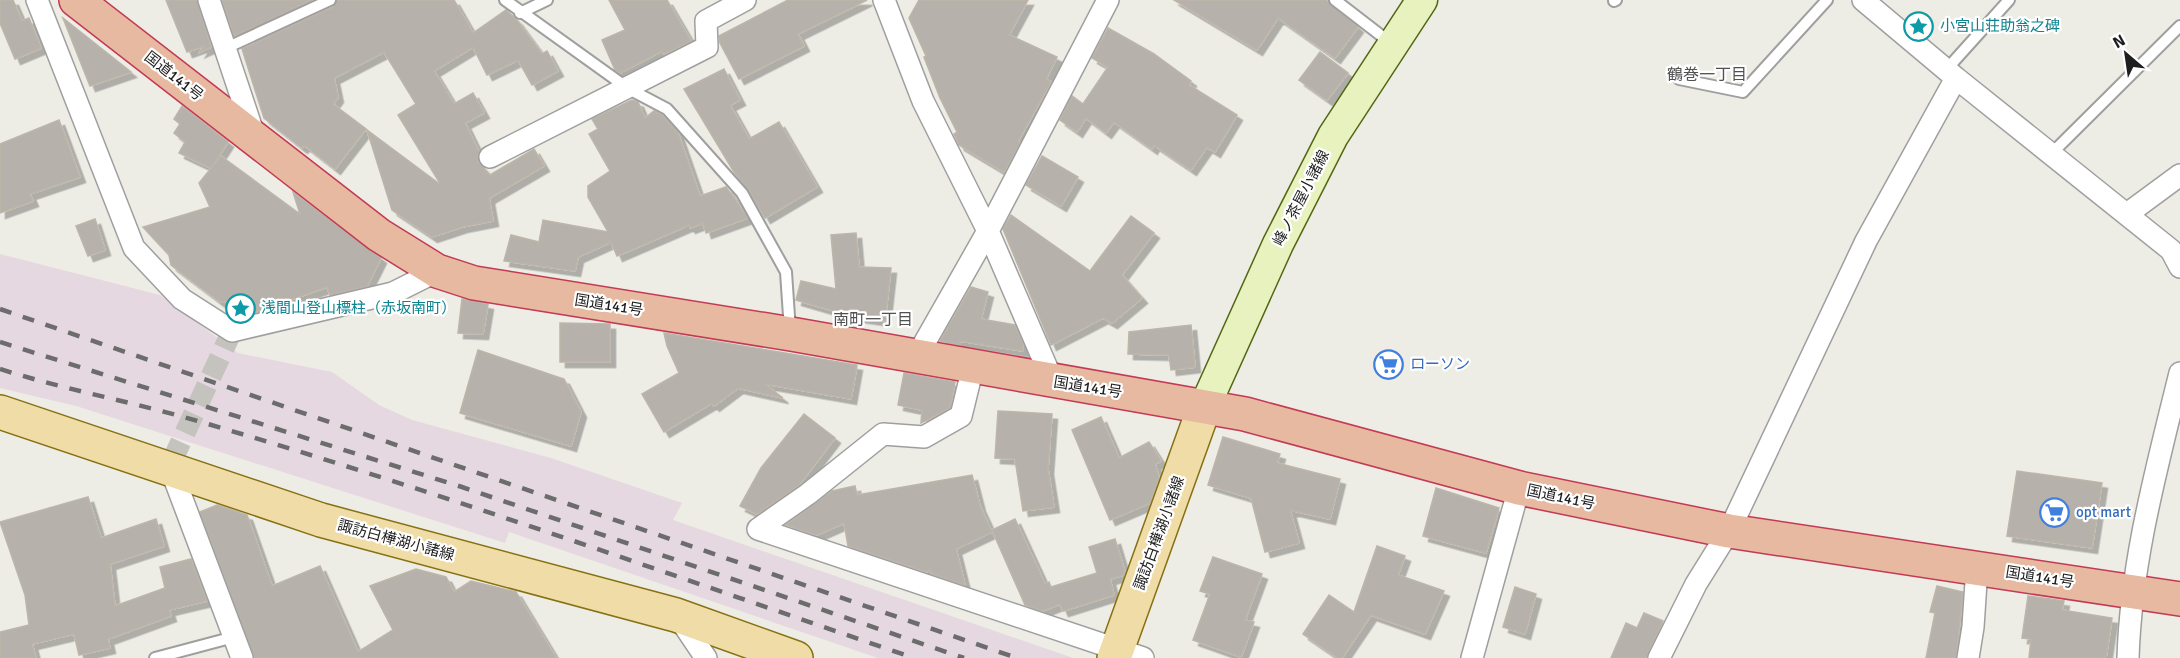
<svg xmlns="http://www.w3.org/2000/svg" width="2180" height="658" viewBox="0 0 2180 658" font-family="Signika,'Noto Sans JP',sans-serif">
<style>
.industrial{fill:#e6d8e1}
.building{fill:#b6b2ab;stroke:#bdb5a9;stroke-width:1.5;filter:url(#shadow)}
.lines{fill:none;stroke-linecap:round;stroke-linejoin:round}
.minor-tunnel{stroke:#c4c3bd;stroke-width:21;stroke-dasharray:21 10;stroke-linecap:butt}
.service-casing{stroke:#9f9f9f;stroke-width:14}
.minor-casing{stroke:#9f9f9f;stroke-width:24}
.secondary-casing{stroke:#516712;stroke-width:33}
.primary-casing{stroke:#857112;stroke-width:36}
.trunk-casing{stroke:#c43954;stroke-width:36}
.service{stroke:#fff;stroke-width:10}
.minor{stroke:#fff;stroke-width:21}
.secondary{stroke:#e7f2bf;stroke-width:30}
.primary{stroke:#f0dca7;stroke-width:33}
.trunk{stroke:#e6b9a0;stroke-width:33}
.rail{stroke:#6c6c6c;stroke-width:4.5;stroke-dasharray:12 12;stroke-linecap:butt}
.labels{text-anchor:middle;stroke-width:4.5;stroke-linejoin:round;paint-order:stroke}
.culture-label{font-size:15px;fill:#0d838f;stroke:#fff;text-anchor:start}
.street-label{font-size:15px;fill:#1e1e1e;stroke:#fff}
.shop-label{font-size:15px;fill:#366cbe;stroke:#fff;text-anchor:start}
.neighbourhood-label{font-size:16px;fill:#515151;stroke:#fff}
</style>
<defs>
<filter id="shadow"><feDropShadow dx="5.5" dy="5.5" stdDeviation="0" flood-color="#0004"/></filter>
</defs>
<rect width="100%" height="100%" fill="#edece5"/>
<path class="industrial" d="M0,254L160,295L238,353L332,372L379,405L412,420L551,458L682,503L673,520L1073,658H878L509,532L505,543L76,406L0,388Z"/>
<path class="building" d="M0,0H13L22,21L29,18L41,48L15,59L0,23Z
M166,0H197L211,47L200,52L204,46L187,52Z
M222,0H312L234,36Z
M337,0H454L473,33L506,10L517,20L542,54L547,51L558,71L532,85L518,60L487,75L473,47L434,71L454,104L473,93L484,113L465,123L479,152L478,162L490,175L534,149L544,166L489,198L493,221L462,227L432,237L392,210L367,130L441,185L398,115L416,104L384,52L334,78L338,97L333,104L366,129L335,169L304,145L302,148L264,118L242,49L333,7Z
M609,0H667L691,41L664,54L662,51L620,73L615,70L602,40L625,30Z
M788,0H867L798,34L804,46L739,79L720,43L719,36Z
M919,0H1028L1009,35L1057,57L1046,79L1051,82L1018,141L1020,143L1004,172L959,145L954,134L957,132L940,98L924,57L926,56L909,18Z
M1174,0H1326L1358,27L1335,58L1278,18L1257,50Z
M63,18L131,72L90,86Z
M1108,28L1154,54L1191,81L1189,85L1237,115L1215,152L1207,147L1191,170L1154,145L1152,149L1114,122L1106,133L1086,118L1077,132L1060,120L1072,96L1083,104L1108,67L1092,58Z
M1320,52L1348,73L1327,100L1299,80Z
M724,69L740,100L730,105L749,139L779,122L817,187L765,218L748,189L734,172L684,89Z
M632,100L638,102L645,118L654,111L662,115L678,133L700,196L726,187L748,218L706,233L703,223L690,228L689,225L617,256L611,242L578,257L575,271L504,261L511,235L539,242L543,220L608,232L588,197V186L610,171L589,134L598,129L592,119Z
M182,106L228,142L211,168L179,153L185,142L174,133L180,124L174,119Z
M59,120L80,177L30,194L33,201L0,213V144Z
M221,156L300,214L293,192L381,258L367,286L330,295L327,287L253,313L249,303L220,302L171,265L169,255L143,227L210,207L199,183Z
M1042,156L1078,177L1061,206L1026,185Z
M1011,215L1090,271L1131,216L1154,233L1122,275L1142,298L1112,323L1103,318L1051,345L1003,229Z
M95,219L105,250L88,256L76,226Z
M856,233L859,267L891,268L885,321L851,316L796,300L801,281L836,289L831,235Z
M971,287L988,292L981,319L1015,325L1023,344V351L960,341V345L940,341Z
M462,299L488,304L483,334L458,333Z
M560,323L610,324V362H560Z
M1191,325L1195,367L1171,370L1169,355L1128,354L1129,332Z
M664,333L857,365L851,399L765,384L783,398L738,388L714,406L712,403L664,432L642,394L679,373L667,346Z
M478,350L564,379L581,412L571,446L460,413Z
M904,373L955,382L950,408L921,423L922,410L898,405Z
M998,411L1052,414L1048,469L1054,507L1023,511L1015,459L995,458Z
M804,414L835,438L799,485L757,514L740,506L761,468Z
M1101,417L1119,458L1149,442L1161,461L1155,464L1159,477L1150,503L1110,520L1072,430Z
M1223,437L1280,454L1277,463L1340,479L1330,519L1290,510L1299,543L1265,552L1251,498L1208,485Z
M2017,471L2102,483L2092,548L2007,536Z
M972,475L980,506L992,532L956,549L965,585L932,574L930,569L927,572L848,546L844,523L817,535L786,525L832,491L855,486L857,495Z
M1436,488L1499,508L1486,553L1423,536Z
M88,497L101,538L156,519L164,546L110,564L115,606L165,588L160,567L191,559L207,601L169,610L171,616L108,639L110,648L79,655L74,634L32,644L36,658H0V632L29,625L25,595L0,522Z
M217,505L247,515L272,586L320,566L358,652L393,630L370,586L416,569L446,577L454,592L471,581L516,592L556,658H254L200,512Z
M1015,519L1045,584L1049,582L1051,587L1097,573L1089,547L1115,539L1125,572L1124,575L1110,579L1114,595L1063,611L1060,604L1043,611L1025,605L992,530Z
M1377,546L1405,556L1398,575L1444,591L1425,634L1371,615L1342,658H1338L1303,634L1329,595L1354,612Z
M1213,557L1262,574L1245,620L1254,622L1241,657L1193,640L1210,594L1200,591Z
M1937,586L1963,592L1956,658H1926L1935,613L1930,612Z
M1515,587L1536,594L1525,634L1503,627Z
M2028,596L2064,601L2062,610L2112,618L2106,658H2029L2031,639L2022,638Z
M1644,613L1663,621L1646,658H1611L1626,623L1637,628Z"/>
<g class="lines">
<path class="minor-tunnel" d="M172,461L232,331"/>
<defs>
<path id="service" d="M505,0L629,89L667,109L742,193L786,272L790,331
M1335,0L1392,44
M1614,1L1616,0
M520,13L547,0
M226,48L330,0
M1946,70L2009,0
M1679,79L1743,92L1827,0
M2051,154L2180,26
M155,658L234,637"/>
<path id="minor" d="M37,0L134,248L182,299L232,331L393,293L437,271
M209,0L255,138
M884,0L923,101L988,231L1053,382
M1863,0L1956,78L2171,250L2180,267
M490,157L707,47L706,21L745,0
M2127,214L2180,175
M917,356L988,231L1108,0
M973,367L961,416L924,437L883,434L808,494L758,529L1143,658
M171,465L170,467L242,658
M677,615L706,658
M1472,658L1519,488
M1659,658L1696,584L1729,531L1866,241L1956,78
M1968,658L1973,627L1977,567
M2128,658C2131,561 2157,467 2180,373"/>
<path id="secondary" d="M1204,408L1278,244L1333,136L1422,0"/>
<path id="primary" d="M0,412L321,520L676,615L796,658
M1114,658L1204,408"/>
<path id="trunk" d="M76,0L379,235L437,271L474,283L791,334L1245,414L1519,488L1729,531L2180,599"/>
</defs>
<use href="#service" class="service-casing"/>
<use href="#minor" class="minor-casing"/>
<use href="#secondary" class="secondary-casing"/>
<use href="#primary" class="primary-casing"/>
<use href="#trunk" class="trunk-casing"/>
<use href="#service" class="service"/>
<use href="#minor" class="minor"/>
<use href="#secondary" class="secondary"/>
<use href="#primary" class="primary"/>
<use href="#trunk" class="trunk"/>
<path class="rail" d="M0,309L1017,658
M0,342L462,487L964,658
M0,369C66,390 134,402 201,422C441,492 677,577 914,658"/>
</g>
<defs>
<symbol id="sight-ring" viewBox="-11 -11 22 22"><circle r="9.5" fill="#fff" stroke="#0f9aa8" stroke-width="1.5"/><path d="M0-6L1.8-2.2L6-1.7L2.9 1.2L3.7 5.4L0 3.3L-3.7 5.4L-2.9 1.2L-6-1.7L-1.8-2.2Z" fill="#0f9aa8"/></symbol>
<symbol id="supermarket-ring" viewBox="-11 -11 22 22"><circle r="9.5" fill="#fff" stroke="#3f7fe0" stroke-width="1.5"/><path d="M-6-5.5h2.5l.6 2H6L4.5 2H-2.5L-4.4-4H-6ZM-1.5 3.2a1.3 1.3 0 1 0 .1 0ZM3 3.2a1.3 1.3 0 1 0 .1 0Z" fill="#3f7fe0"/></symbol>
</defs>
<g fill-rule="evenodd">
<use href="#sight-ring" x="1902" y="10" width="33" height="33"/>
<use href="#sight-ring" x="224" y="292" width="33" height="33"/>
<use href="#supermarket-ring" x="1372" y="348" width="33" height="33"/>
<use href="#supermarket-ring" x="2038" y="496" width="33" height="33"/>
</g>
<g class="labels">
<g class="culture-label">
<text x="1940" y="31">小宮山荘助翁之碑</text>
<text x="261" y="313">浅間山登山標柱（赤坂南町）</text>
</g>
<g class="street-label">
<text transform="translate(174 76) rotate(38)" y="5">国道141号</text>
<text transform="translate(1301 198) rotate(-63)" y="5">峰ノ茶屋小諸線</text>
<text transform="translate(609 305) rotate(9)" y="5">国道141号</text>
<text transform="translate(1088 387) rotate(9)" y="5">国道141号</text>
<text transform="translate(1561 497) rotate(12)" y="5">国道141号</text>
<text transform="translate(1159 533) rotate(-70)" y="5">諏訪白樺湖小諸線</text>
<text transform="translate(396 540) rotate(15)" y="5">諏訪白樺湖小諸線</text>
<text transform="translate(2040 577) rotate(9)" y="5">国道141号</text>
</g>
<g class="shop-label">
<text x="1410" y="369">ローソン</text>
<text x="2076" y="517">opt mart</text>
</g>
<g class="neighbourhood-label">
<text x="1707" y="80">鶴巻一丁目</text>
<text x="873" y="325">南町一丁目</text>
</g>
</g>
<g transform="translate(2126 54) rotate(331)" stroke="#ffffff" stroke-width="4.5" paint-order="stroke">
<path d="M0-4.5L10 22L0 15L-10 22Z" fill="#1e1e1e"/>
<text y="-9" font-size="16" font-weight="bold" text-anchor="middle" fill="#1e1e1e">N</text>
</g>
</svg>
